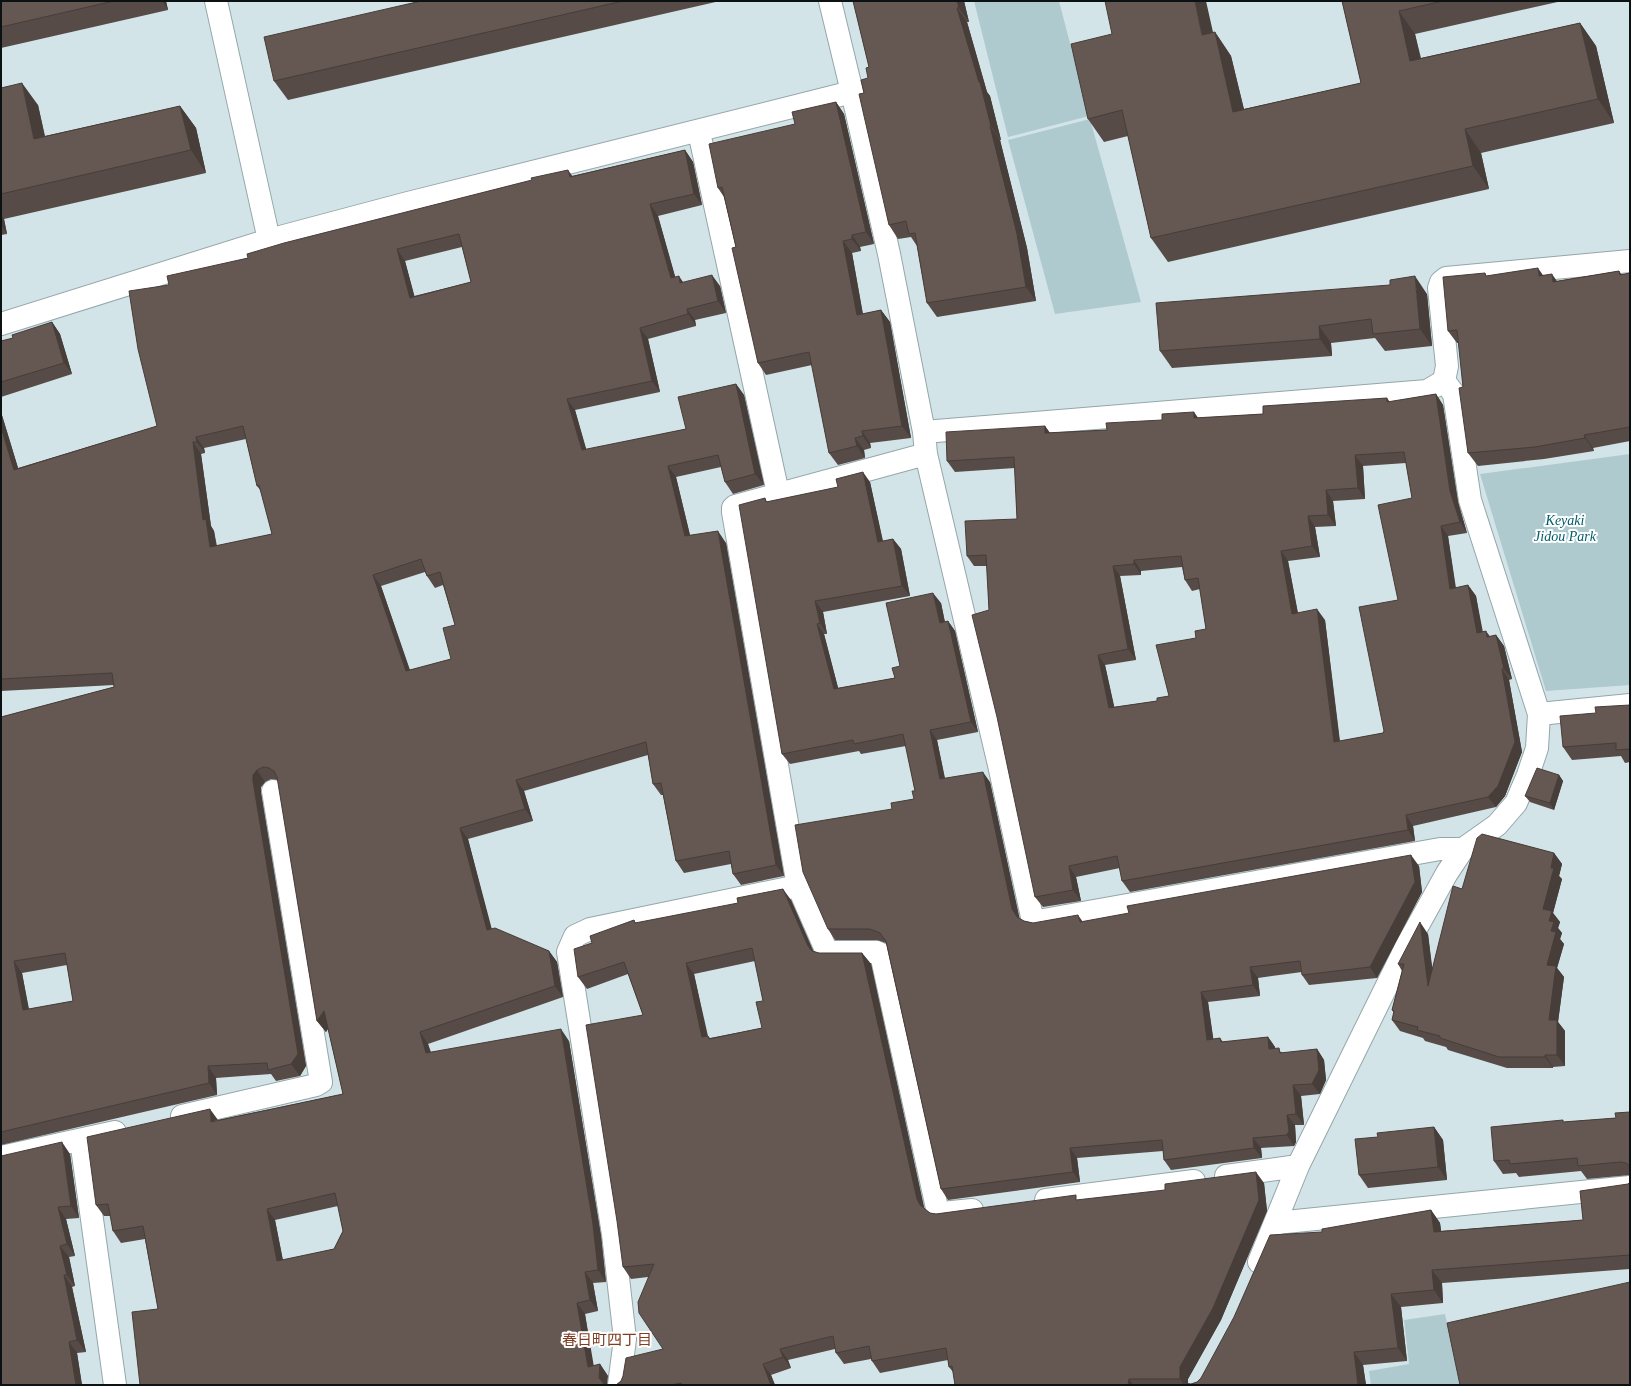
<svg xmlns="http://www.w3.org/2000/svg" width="1631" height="1386" viewBox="0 0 1631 1386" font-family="'Times New Roman','Noto Sans JP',serif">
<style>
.green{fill:#afcacf}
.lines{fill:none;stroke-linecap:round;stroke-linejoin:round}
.street-casing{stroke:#95a6aa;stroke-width:24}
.secondary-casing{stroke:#95a6aa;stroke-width:24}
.street{stroke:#fff;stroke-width:22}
.secondary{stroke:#fff;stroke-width:22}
.wall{fill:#574b47;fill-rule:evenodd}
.shaded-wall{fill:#473d39}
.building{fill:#655752;stroke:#473d39;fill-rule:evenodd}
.labels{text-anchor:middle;stroke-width:4;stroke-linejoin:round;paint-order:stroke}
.park-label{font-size:14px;font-style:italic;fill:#005c69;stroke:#fff}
.neighbourhood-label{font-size:15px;fill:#803d22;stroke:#fff}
</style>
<rect width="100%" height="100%" fill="#d2e4e8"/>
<path class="green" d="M974,1H1059L1089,116L1008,137Z
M1090,119L1141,302L1055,314L1008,140Z
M1630,454V685L1546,691L1480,474Z
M1445,1314L1461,1385H1371L1369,1371L1409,1364L1404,1320Z"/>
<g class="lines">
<defs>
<path id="street" d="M852,92L889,254L924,432L926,454L999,765L1032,917L1038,921L1440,849H1463
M699,132L778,493
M1,324L269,240L408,203L852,92L830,1
M1444,381L1454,394L1470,500L1539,714
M924,432L1427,391L1444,381L1447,366L1439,288L1441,282L1446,278L1630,261
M926,454L735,506L733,508V512L798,886L827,952H877L881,954L937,1208L942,1213L972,1210
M182,1116L316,1085L321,1082L273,791
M81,1140L115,1385
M1,1157L115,1132
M1226,1176L1298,1166
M1046,1200L1194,1181
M1276,1223L1630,1187
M1259,1262L1298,1166L1406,947L1447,873L1463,849L1497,825L1516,803L1528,775L1537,748L1539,714L1630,705
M619,1385L625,1339L613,1234L568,952L575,936L590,929L798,886"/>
<path id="secondary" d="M216,1L269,240"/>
</defs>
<use href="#street" class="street-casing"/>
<use href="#secondary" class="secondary-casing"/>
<use href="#street" class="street"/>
<use href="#secondary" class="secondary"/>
</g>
<path class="wall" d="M1,1H166L168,10L1,48Z
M421,1H720L288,100L274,81Z
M853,1H964L969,22H967L987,92L990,96L1001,140H1000L1027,248L1036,301L937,317L927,303L917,246L911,237L898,239L889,225L864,93L868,78L869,67Z
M1342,1H1562L1415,34L1421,58L1580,23L1596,46L1614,123L1481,153L1489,189L1168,262L1151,238L1128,136L1104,142L1088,119L1213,33L1215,32L1231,56L1244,109L1361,83Z
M1,88L38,105L45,136L180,106L196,128L206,173L4,219L7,234L1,235Z
M836,102L844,114L874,244L860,247L861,251L852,253L863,314L881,310L890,322L911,438L870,443L871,448L864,450L865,458L838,465L829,453L812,365L766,375L758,363L736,247L724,197L718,188L795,124Z
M685,150L693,162L702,205L658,216L675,277L683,283L720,286L726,313L695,320L696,326L648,339L660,392L575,410L586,450L686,429L736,384L744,395L764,485L733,494L725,482L721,467L676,477L690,535L726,543L784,876L741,885L733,874L731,864L684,873L676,861L663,795H661L653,784L648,755L524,791L533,821L468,839L491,929L549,951L557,962L563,997L428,1044L431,1052L569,1041L601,1236L606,1282L593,1283L598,1311L585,1314L593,1366L600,1364L608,1376L158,1309L145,1239L121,1243L113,1231L111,1216H104L96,1205L218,1120L343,1094L328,1029L326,1032L317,1021L278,780L271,779L265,782L261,787V793L306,1066L300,1076L276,1081L271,1074L216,1078L217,1095L1,1145V717L114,687V685L1,691V412L18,468L157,426L169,285L248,258L572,176ZM462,247L471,282L414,296L405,261ZM246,439L257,486L261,491L272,534L217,546L214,531L211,526L201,454L205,453L204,448ZM425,572L427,576L435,588L443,585L455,625L451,659L410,670L381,586ZM67,965L73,1001L29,1009L22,973ZM338,1206L343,1231L334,1249L283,1260L275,1220Z
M1619,271L1622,275L1630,273V441L1593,448L1594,451L1544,459L1478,466L1468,453L1463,387L1459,343H1457L1448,331L1487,276L1543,275L1557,281Z
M1427,294L1432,346L1385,351L1375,338L1331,343L1332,356L1172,368L1160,351Z
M52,322L60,334L72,374L1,397V341L13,338Z
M1436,394L1443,405L1458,502L1467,533L1448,536L1456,588L1468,585L1476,596L1482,632L1490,637L1496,635L1504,646L1512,679L1509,680L1522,752L1505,796L1496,807L1413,826L1415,841L1130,892L1122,881L1120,868L1076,877L1081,901L1043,907L1035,897L989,610L987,566H974L967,556L1017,519L1015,468L955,472L947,461L1045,426L1050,433L1107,430L1198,418L1263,414L1387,398L1390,402ZM1406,463L1412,498L1398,600L1384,731L1383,733L1340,741L1325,620L1298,613L1288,561L1320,557L1315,527L1336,526L1333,501L1365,499L1363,466ZM1182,567L1185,580L1192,591L1200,589L1206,629L1196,638L1169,696L1157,701L1114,707L1105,665L1136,660L1120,576L1141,575V571Z
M870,482L883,541L893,539L901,549L910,596L823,612L827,634H824L838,688L895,678L900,666L941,603L945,622L948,621L955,631L978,732L937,740L945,778L990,782L1019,918L1024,921L1033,923L1083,922L1419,866L1422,892L1377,978L1309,985L1302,975V972L1258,978L1260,996L1208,1002L1213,1039L1220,1038L1223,1042L1268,1037L1275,1047V1049L1283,1053L1317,1049L1324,1060L1326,1080L1320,1094L1301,1096L1304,1125H1295L1296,1142L1294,1146L1261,1148L1262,1158L1171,1170L1164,1160L1163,1151L1077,1158L1080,1182L948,1200L941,1189L886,943L877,940H835L828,929L892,809L914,799L915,791L906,746L861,754L859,751L790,764L782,754L765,498L767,502Z
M1630,705V762L1625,763L1621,756L1572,760L1563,747L1596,713Z
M1559,775L1563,781L1554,810L1530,802L1525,796Z
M1554,853L1562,864L1559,876L1562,879L1553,913L1560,922L1558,928L1562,933L1560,939L1564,944L1557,968L1564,977L1558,1022L1565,1031V1066L1553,1067V1068H1507L1448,1050L1446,1047L1425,1041L1423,1038L1400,1031L1392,1020L1394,1013L1392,1010L1402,971L1398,964L1428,934L1432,969L1462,889Z
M791,900L813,951L819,953H862L871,964L924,1209L930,1213L936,1214L1264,1183L1267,1211L1221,1320L1188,1379V1384H1191L1197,1382L1201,1378L1322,1232L1431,1210L1440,1223L1441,1231L1583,1220L1628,1184L1630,1182V1269L1442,1283L1443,1303L1401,1307L1407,1361L1363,1365L1366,1385H955L953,1372L949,1367L948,1360L880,1373L872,1361L871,1359L844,1364L836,1353L835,1349L788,1360L791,1368L771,1375L775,1385H615H616L663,1349L648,1277L631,1279L623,1267L643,1015L628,974L587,989L578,977L592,943L634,920L636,923ZM755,961L763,1001L762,1028L710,1038L708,1036L694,974Z
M1630,1112V1175L1587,1179L1581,1171L1519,1177L1516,1173L1503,1174L1494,1161L1564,1122L1616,1118Z
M1434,1127L1443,1140L1447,1180L1368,1188L1359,1175L1378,1137Z
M70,1154L79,1218L66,1219L75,1256L69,1257L75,1286L72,1287L86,1352L77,1353L82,1385H1Z"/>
<path class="shaded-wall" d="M162,1H166L168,10Z
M957,1H964L969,22L959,8Z
M1195,1H1206L1219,59L1202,35Z
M957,8L967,22L987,92L990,96L1001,140L991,126Z
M1399,11L1415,34L1426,84L1410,61Z
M1580,23L1596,46L1614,123L1598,99Z
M1215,32L1231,56L1250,135L1233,112Z
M22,83L38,105L50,161L34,139Z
M836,102L844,114L874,244L866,232Z
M180,106L196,128L206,173L191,150Z
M990,126L1000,140L1027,248L1036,301L1026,287Z
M1465,129L1481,153L1489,189L1473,166Z
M685,150L693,162L702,205L694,194Z
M568,170L576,181L570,177Z
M650,204L658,216L679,290L671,278Z
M1,215L4,219L7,234L1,225Z
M852,235L860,247L861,251L852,239Z
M843,241L852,253L865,327L857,315Z
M397,249L405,261L418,309L410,298Z
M1538,268L1547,281L1539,276Z
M1552,274L1561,287L1553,282Z
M712,275L720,286L726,313L718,301Z
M679,276L687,288L680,283Z
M1415,276L1427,294L1432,346L1420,329Z
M687,309L695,320L696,326L688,314Z
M881,310L890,322L911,438L902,426Z
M52,322L60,334L72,374L64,363Z
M1319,326L1331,343L1332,356L1320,339Z
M640,328L648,339L660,392L652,381Z
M736,384L744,395L764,485L755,474Z
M1436,394L1443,405L1458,502L1467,533L1460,522L1450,491Z
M567,399L575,410L590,462L582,450Z
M1,412L22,481L14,470L1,427Z
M1194,412L1201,422L1194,418Z
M1045,426L1052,436L1045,433Z
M862,431L870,443L871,448L863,436Z
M1584,435L1593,448L1594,451L1585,438Z
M196,437L204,448L205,453L197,442Z
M855,438L864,450L865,458L857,446Z
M193,442L201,454L211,526L214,531L218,559L210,547L203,520Z
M1355,455L1363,466L1365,499L1358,488Z
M668,466L676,477L693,548L685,536Z
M863,472L870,482L885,552L878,542Z
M1326,490L1333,501L1336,526L1328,515Z
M1308,516L1315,527L1320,557L1312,546Z
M1441,526L1448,536L1457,599L1450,589Z
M718,531L726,543L784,876L776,865Z
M893,539L901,549L910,596L902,586Z
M1281,551L1288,561L1300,625L1292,614Z
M1134,560L1141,571V575L1134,564Z
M1113,566L1120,576L1136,660L1128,649Z
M373,575L381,586L414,683L406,671Z
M1468,585L1476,596L1485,643L1477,633Z
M933,593L941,603L947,633L940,623Z
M815,601L823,612L827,634L820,623Z
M1317,609L1325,620L1341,753L1334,742Z
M948,621L955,631L978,732L971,722Z
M817,624L824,634L841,699L834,689Z
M1486,631L1494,642L1487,637Z
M1496,635L1504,646L1512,679L1504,669Z
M1098,655L1105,665L1117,719L1109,708Z
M1502,669L1509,680L1522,752L1505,796L1496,807L1488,797Z
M930,730L937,740L947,790L940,779Z
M257,770L265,782L261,787V793L306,1066L300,1076L291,1064L253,781V775Z
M983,772L990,782L1020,920L1012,909Z
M1559,775L1563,781L1554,810L1550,803Z
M516,780L524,791L533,821L525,809Z
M1406,815L1413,826L1415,841L1408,830Z
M460,828L468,839L495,941L487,930Z
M1554,853L1562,864L1559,876L1562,879L1553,913L1560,922L1558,928L1562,933L1560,939L1564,944L1557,968L1564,977L1558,1022L1565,1031V1066L1557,1055L1549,1020L1547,965L1551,931L1549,921L1543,909L1551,868Z
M1411,855L1419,866L1422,892L1377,978L1370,967Z
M1069,866L1076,877L1081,901L1073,890Z
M783,889L791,900L816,957L808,946Z
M1078,915L1085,925L1080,922Z
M1420,922L1428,934L1436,997L1428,986Z
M549,951L557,962L563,997L555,986Z
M862,953L871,964L925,1211L920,1205L917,1199Z
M14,961L22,973L31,1022L23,1010Z
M686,963L694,974L710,1049L702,1037Z
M1250,967L1258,978L1260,996L1253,985Z
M1201,992L1208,1002L1215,1050L1207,1040Z
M324,1011L332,1022L326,1032L317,1021Z
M561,1029L569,1041L601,1236L606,1282L598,1270Z
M420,1032L428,1044L434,1065L426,1053Z
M1268,1037L1275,1047L1276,1060L1269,1049Z
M1317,1049L1324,1060L1326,1080L1320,1094L1312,1084Z
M1545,1055L1553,1067V1068L1545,1057Z
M208,1066L216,1078L217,1095L209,1083Z
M1293,1085L1301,1096L1304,1125L1296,1114Z
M210,1109L218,1120L211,1122Z
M1287,1115L1295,1125L1296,1142L1294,1146L1287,1135Z
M1434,1127L1443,1140L1447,1180L1438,1167Z
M1253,1138L1261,1148L1262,1158L1254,1148Z
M62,1142L70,1154L79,1218L71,1206Z
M1070,1148L1077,1158L1080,1182L1073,1172Z
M1256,1172L1264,1183L1267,1211L1221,1320L1188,1379V1385H1184L1180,1379V1367Z
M58,1207L66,1219L75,1256L67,1244Z
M267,1209L275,1220L285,1272L277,1261Z
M1431,1210L1440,1223L1443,1244L1434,1232Z
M60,1246L69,1257L75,1286L67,1275Z
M1432,1270L1442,1283L1443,1303L1434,1290Z
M585,1272L593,1283L598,1311L590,1300Z
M64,1275L72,1287L86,1352L77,1340Z
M1391,1294L1401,1307L1407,1361L1398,1348Z
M577,1303L585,1314L596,1379L588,1367Z
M69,1342L77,1353L82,1385H76Z
M780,1349L788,1360L791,1368L783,1357Z
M1354,1352L1363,1365L1366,1385H1358Z
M600,1364L608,1376L607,1385H604L599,1378Z
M763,1364L771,1375L775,1385H771Z
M1129,1379L1133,1385H1128Z"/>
<path class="building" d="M1,1H114L1,27Z
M421,1H623L274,81L264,37Z
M853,1H957L959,8H957L979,82H980L991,126H990L1017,234L1026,287L927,303L915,233L909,234L906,221L889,225L859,94L864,93L861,80L868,78L866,68L869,67Z
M1105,1H1195L1202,35L1215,32L1233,112L1361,83L1342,1H1443L1399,11L1410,61L1580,23L1598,99L1465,129L1473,166L1151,238L1122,110L1088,119L1071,44L1112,34Z
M22,83L34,139L180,106L191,150L1,194V88Z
M836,102L866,232L852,235V239L843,241L857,315L881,310L902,426L862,431L863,436L855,438L857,446L829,453L809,352L758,363L732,248L736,247L722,187L718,188L709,144L795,124L792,112Z
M685,150L694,194L650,204L671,278L679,276L680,283L712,275L718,301L687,309L688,314L640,328L652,381L567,399L582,450L686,429L678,397L736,384L755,474L725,482L718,455L668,466L685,536L718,531L776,865L733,874L729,851L676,861L661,783L653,784L646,742L516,780L525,809L460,828L487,930L495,928L549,951L555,986L420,1032L426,1053L561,1029L593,1224L598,1270L585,1272L590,1300L577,1303L588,1367L600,1364L599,1378L603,1383L607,1385H140L132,1312L158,1309L143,1226L113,1231L108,1204L96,1205L87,1137L210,1109L211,1122L343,1094L324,1011L317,1021L277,777L274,771L269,768L263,767L257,770L253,775V781L298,1054L291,1064L268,1070L267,1063L208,1066L209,1083L1,1132V717L114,687L112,673L1,679V427L14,470L157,426L138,349L129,291L169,285L167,276L248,258L247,254L284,243L532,180L531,178L568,170L570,177ZM459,234L471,282L410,298L397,249ZM243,426L257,486L259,485L272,534L210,547L206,519L203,520L193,442H197L196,437ZM421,559L427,576L440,572L455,625L443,628L451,659L406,671L373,575ZM65,953L73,1001L23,1010L14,961ZM335,1193L343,1231L334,1249L277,1261L267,1209Z
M1538,268L1539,276L1552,274L1553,282L1619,271L1620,275L1630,273V427L1584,435L1585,438L1535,447L1468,453L1459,388L1463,387L1457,330L1448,331L1443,277L1485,273L1486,276Z
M1415,276L1420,329L1373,334L1371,319L1319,326L1320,339L1160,351L1156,303L1390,285V280Z
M52,322L64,363L1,382V341L13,338L12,335Z
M1436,394L1450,491L1460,522L1441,526L1450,589L1468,585L1477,633L1486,631L1487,637L1496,635L1504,669H1502L1515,742L1498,786L1488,797L1406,815L1408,830L1122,881L1117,856L1069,866L1073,890L1035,897L997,717L972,615L989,610L986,555L967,556L965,521L1017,519L1014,457L947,461L946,432L1045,426V433L1107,430L1106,423L1162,420V414L1194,412V418L1263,414V406L1387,398V402ZM1404,452L1412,498L1378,505L1398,600L1359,607L1384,731L1383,733L1334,742L1317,609L1292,614L1281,551L1312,546L1308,516L1328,515L1326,490L1358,488L1355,455ZM1181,556L1185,580L1198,578L1206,629L1195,631L1196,638L1156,645L1169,696L1157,698V701L1109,708L1098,655L1128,649L1113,566L1134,564V560Z
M863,472L878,542L893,539L902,586L815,601L820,623L817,624L834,689L895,678L892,668L900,666L886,603L933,593L940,623L948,621L971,722L930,730L940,779L983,772L1012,909L1017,917L1024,921L1033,923L1078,915L1080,922L1129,913L1127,906L1411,855L1415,882L1370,967L1302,975L1300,961L1250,967L1253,985L1201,992L1207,1040L1220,1038L1221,1042L1268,1037L1269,1049L1279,1048L1280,1053L1317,1049L1319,1070L1312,1084L1293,1085L1296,1114L1287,1115L1289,1131L1287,1135L1253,1138L1254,1148L1164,1160L1162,1140L1070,1148L1073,1172L941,1189L886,941L880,933L870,929H828L803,872L795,825L892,809L891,803L914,799L912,791H915L903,734L854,744L853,740L782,754L739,505L765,498L766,502L838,487L836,479Z
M1630,705V749L1616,750V743L1563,747L1560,716L1596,713L1595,707Z
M1537,768L1559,775L1550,803L1525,796Z
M1482,834L1554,853L1551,868H1554L1543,909L1552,911L1549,921L1554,922L1551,931L1556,932L1547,965L1556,966L1549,1020H1557V1055H1545V1057H1499L1440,1038V1036L1417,1030L1418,1027L1392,1020L1394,1011L1392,1010L1404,964H1398L1420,922L1428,986L1453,886L1462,889L1477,838Z
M783,889L808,946L812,951L819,953H862L917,1199L920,1205L930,1213L936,1214L1076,1195V1200L1165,1190V1184L1256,1172L1259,1200L1213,1308L1180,1367V1379H1129L1128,1385H955L952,1366L949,1367L946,1348L872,1361L869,1346L836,1353L833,1336L780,1349L783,1357L763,1364L771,1385H682L681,1383L671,1385H615H616L621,1381L623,1376L626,1358L663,1349L639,1313L638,1302L654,1264L623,1267L617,1221L586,1025L643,1015L624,962L578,977L574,949L592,943L590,936L634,920L635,923L738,903L737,898ZM752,948L763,1001L756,1002L762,1028L709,1039L708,1036L702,1037L686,963Z
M1630,1112V1166L1626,1163L1620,1162L1578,1166L1577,1158L1510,1164L1509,1160L1494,1161L1491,1127L1563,1120V1122L1616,1118L1615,1113Z
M1434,1127L1438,1167L1359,1175L1355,1139L1378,1137L1377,1133Z
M62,1142L71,1206L58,1207L67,1244L60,1246L67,1275H64L77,1340L69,1342L76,1385H1V1156Z
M1630,1182V1255L1432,1270L1434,1290L1391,1294L1398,1348L1354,1352L1358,1385H1184L1183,1383L1191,1384L1197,1382L1201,1378L1234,1317L1270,1235L1322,1232V1229L1431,1210L1434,1232L1583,1220L1580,1191L1628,1184Z
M1630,1282V1385H1460L1447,1323Z"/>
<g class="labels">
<g class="park-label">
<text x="1565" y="525">Keyaki<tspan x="1565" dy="16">Jidou Park</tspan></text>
</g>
<g class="neighbourhood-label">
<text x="607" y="1345">春日町四丁目</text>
</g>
</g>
<rect width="1631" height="1386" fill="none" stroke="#0c1214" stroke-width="4"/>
</svg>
